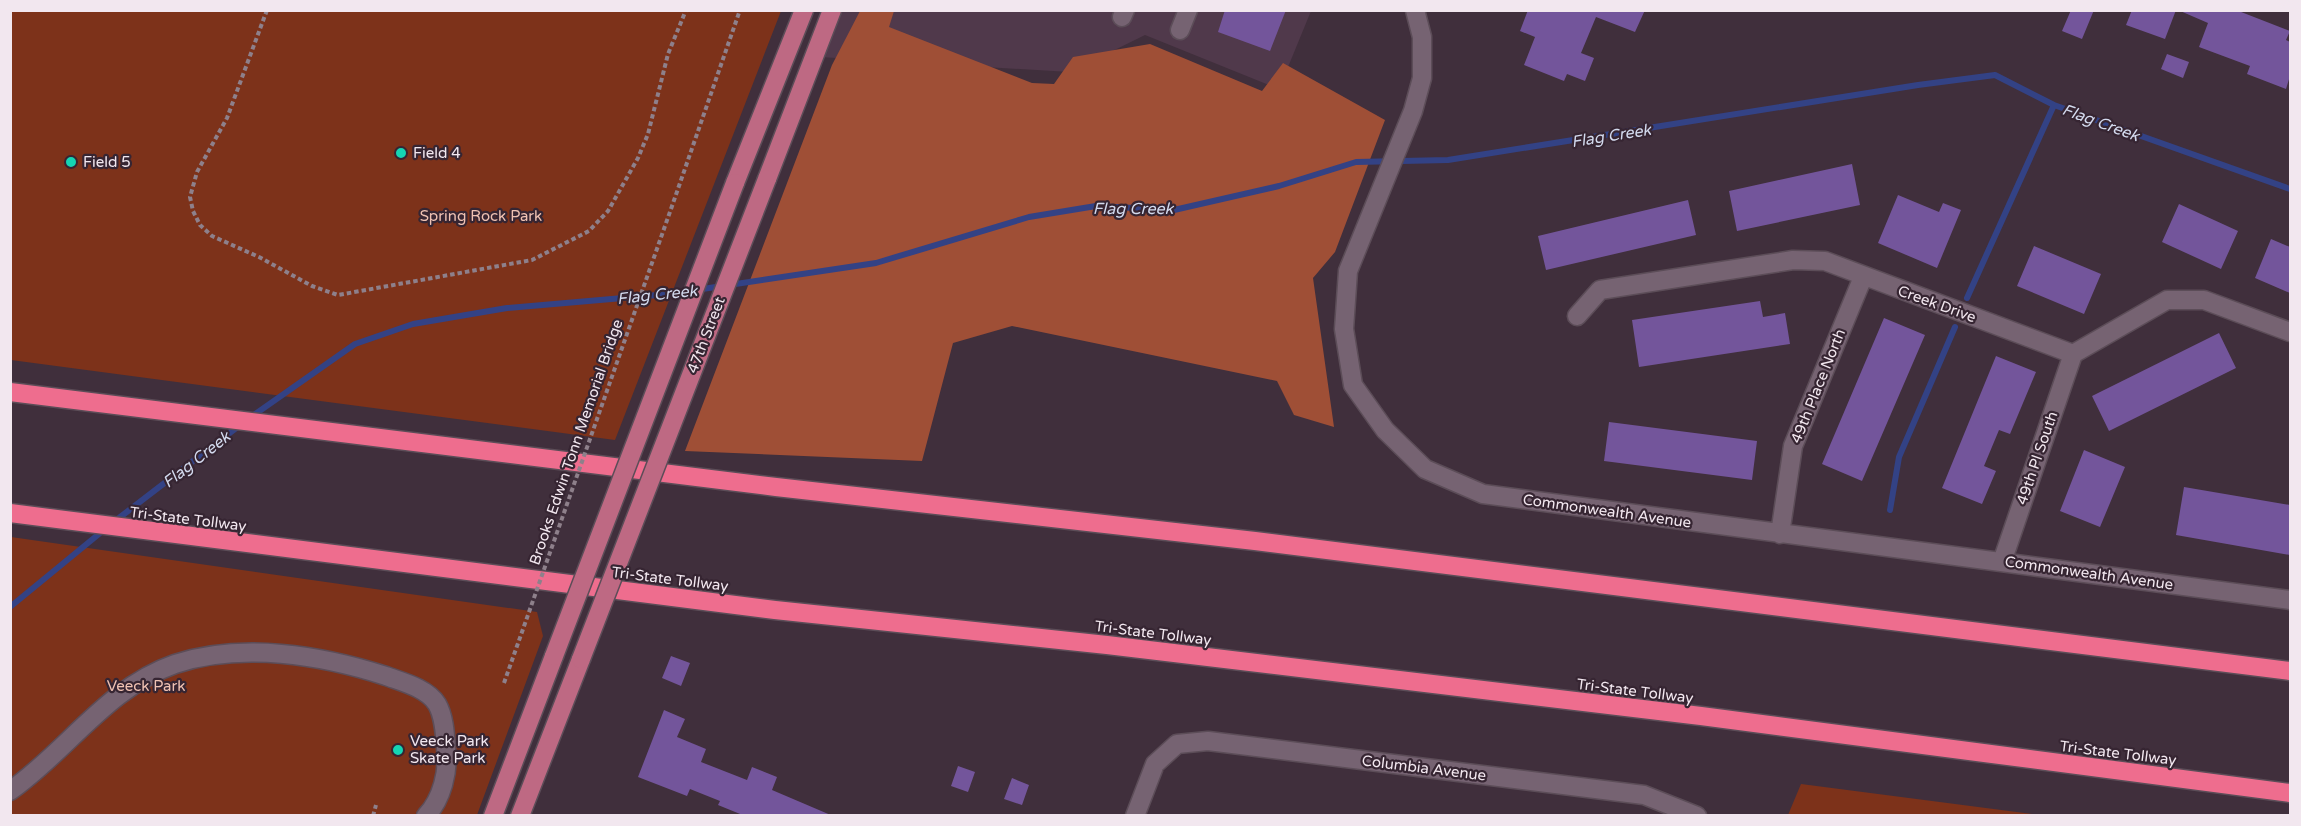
<svg xmlns="http://www.w3.org/2000/svg" width="2301" height="826" viewBox="0 0 2301 826" font-family="'Varela Round',sans-serif">
<style>
.built{fill:#50394b}
.green{fill:#7d321a}
.forest{fill:#9f4f36}
.lines{fill:none;stroke-linecap:round;stroke-linejoin:round}
.stream{stroke:#334285;stroke-width:6}
.building{fill:#73559b}
.minor-casing{stroke:#5c4d58;stroke-width:21}
.major-casing{stroke:#5c4d58;stroke-width:21}
.highway-casing{stroke:#5c4d58;stroke-width:21}
.path{stroke:#8e808b;stroke-width:4;stroke-dasharray:4.5 3;stroke-linecap:butt}
.minor{stroke:#766372;stroke-width:18}
.major{stroke:#be6983;stroke-width:18}
.highway{stroke:#ee6d8e;stroke-width:18}
.major-bridge-casing{stroke:#5c4d58;stroke-width:21;stroke-linecap:butt}
.path-bridge{stroke:#8e808b;stroke-width:4;stroke-dasharray:4.5 3;stroke-linecap:butt}
.major-bridge{stroke:#be6983;stroke-width:18}
.poi-dot{fill:#15d5b3;stroke:#362532;stroke-width:2}
.labels{text-anchor:middle;stroke-width:4.5;stroke-linejoin:round;paint-order:stroke}
.poi-label{font-size:15px;fill:#f2e7ef;stroke:#362532;text-anchor:start}
.park-label{font-size:15px;fill:#f0c2b3;stroke:#362532}
.street-label{font-size:15px;fill:#f2e7ef;stroke:#362532}
.water-label{font-size:16px;font-style:italic;fill:#d3daee;stroke:#362532}
</style>
<rect width="100%" height="100%" fill="#402f3c"/>
<path class="built" d="M836,11H1311L1279,89L1145,35L1070,72L820,57Z"/>
<path class="green" d="M11,10H781V11L615,440L11,360Z
M11,537L537,612L543,636L477,815L11,816Z
M1801,784L2039,815H1788Z"/>
<path class="forest" d="M860,11H894L889,27L1032,83L1054,84L1073,57L1150,44L1262,91L1283,63L1385,120L1335,252L1313,278L1334,427L1294,415L1277,381L1012,326L953,343L922,461L685,451L832,65Z"/>
<g class="lines">
<path class="stream" d="M1967,298L2054,105
M251,417L355,344L413,324L507,308L669,294L876,263L1029,217L1096,206L1174,210L1279,186L1356,162L1448,160L1918,85L1995,75L2054,105L2290,189
M1890,510L1899,457L1955,327
M115,521L240,425
M10,607L105,529"/>
</g>
<path class="building" d="M1225,10H1286L1270,51L1218,32Z
M1528,10H1645L1635,32L1596,17L1581,53L1594,58L1585,81L1567,74L1564,81L1524,65L1535,37L1520,31Z
M2071,10H2094L2082,39L2062,31Z
M2132,10H2176L2165,39L2126,25Z
M2178,10H2236L2290,31L2286,40L2290,42V76L2286,89L2247,74L2250,66L2199,47L2208,23Z
M2167,54L2189,62L2183,78L2161,69Z
M1852,164L1860,205L1737,231L1729,191Z
M1898,195L1939,212L1943,203L1961,210L1937,268L1878,243Z
M1688,200L1696,235L1546,270L1538,236Z
M2179,204L2238,231L2221,269L2162,242Z
M2271,239L2290,247V293L2255,278Z
M2034,246L2101,274L2084,314L2017,286Z
M1760,301L1763,317L1785,313L1790,344L1639,367L1632,320Z
M1884,318L1925,335L1862,481L1822,464Z
M2219,333L2236,368L2109,431L2092,396Z
M1996,356L2036,372L2010,434L1999,430L1984,466L1996,471L1982,504L1942,488Z
M1609,422L1757,441L1752,480L1604,461Z
M2084,450L2125,467L2100,527L2060,511Z
M2184,487L2290,505V555L2176,535Z
M671,656L690,663L681,686L662,678Z
M664,710L685,719L677,737L706,749L701,762L747,780L752,767L777,777L772,790L833,816H745L718,805L720,801L690,789L687,796L638,777Z
M958,766L975,772L968,792L951,786Z
M1012,778L1029,785L1022,805L1004,799Z"/>
<g class="lines">
<defs>
<path id="minor" d="M1415,10L1422,37V78L1413,111L1348,271L1344,329L1353,385L1385,430L1425,469L1483,494L2290,600
M1122,17L1125,10
M1180,30L1188,10
M1577,316L1600,290L1793,260L1825,261L2073,354L2167,300H2204L2290,332
M1780,534L1793,446L1863,277
M2002,562L2073,354
M10,791C67,751 108,687 175,664C242,642 321,655 386,676C402,682 427,688 437,704C444,716 445,734 446,748C449,771 442,799 426,816
M1135,816L1155,764L1177,744L1208,741L1644,795L1697,816"/>
<path id="major" d="M767,179L832,10
M735,183L804,10
M493,816L554,656
M520,816L581,659"/>
<path id="highway" d="M10,392L776,487L1255,541L2290,671
M10,513L775,610L1107,645L1701,716L2290,793"/>
</defs>
<use href="#minor" class="minor-casing"/>
<use href="#major" class="major-casing"/>
<use href="#highway" class="highway-casing"/>
<path class="path" d="M267,10L227,118L197,172L190,197L193,211L200,225L212,236L259,257L312,286L338,295L532,260L589,231L608,211L638,158L648,134L668,54L686,10
M671,209L740,10
M373,816L376,805"/>
<use href="#minor" class="minor"/>
<use href="#major" class="major"/>
<use href="#highway" class="highway"/>
<defs>
<path id="major-bridge" d="M554,656L735,183
M581,659L767,179"/>
</defs>
<use href="#major-bridge" class="major-bridge-casing"/>
<path class="path-bridge" d="M504,683L671,209"/>
<use href="#major-bridge" class="major-bridge"/>
</g>
<g class="poi-dot">
<circle cx="401" cy="153" r="6"/>
<circle cx="71" cy="162" r="6"/>
<circle cx="398" cy="750" r="6"/>
</g>
<g class="labels">
<g class="poi-label">
<text x="413" y="158">Field 4</text>
<text x="83" y="167">Field 5</text>
<text x="410" y="746">Veeck Park<tspan x="410" dy="17">Skate Park</tspan></text>
</g>
<g class="park-label">
<text x="481" y="221">Spring Rock Park</text>
<text x="146" y="691">Veeck Park</text>
</g>
<g class="street-label">
<text transform="translate(1937 304) rotate(20)" y="5">Creek Drive</text>
<text transform="translate(706 335) rotate(-69)" y="5">47th Street</text>
<text transform="translate(1818 386) rotate(-68)" y="5">49th Place North</text>
<text transform="translate(576 442) rotate(-71)" y="5">Brooks Edwin Tonn Memorial Bridge</text>
<text transform="translate(2037 458) rotate(-71)" y="5">49th Pl South</text>
<text transform="translate(1607 511) rotate(8)" y="5">Commonwealth Avenue</text>
<text transform="translate(188 519) rotate(7)" y="5">Tri-State Tollway</text>
<text transform="translate(2089 573) rotate(8)" y="5">Commonwealth Avenue</text>
<text transform="translate(670 579) rotate(7)" y="5">Tri-State Tollway</text>
<text transform="translate(1153 633) rotate(7)" y="5">Tri-State Tollway</text>
<text transform="translate(1635 691) rotate(7)" y="5">Tri-State Tollway</text>
<text transform="translate(2118 753) rotate(7)" y="5">Tri-State Tollway</text>
<text transform="translate(1424 768) rotate(7)" y="5">Columbia Avenue</text>
</g>
<g class="water-label">
<text transform="translate(2101 122) rotate(20)" y="6">Flag Creek</text>
<text transform="translate(1611 135) rotate(-9)" y="6">Flag Creek</text>
<text x="1133" y="214">Flag Creek</text>
<text transform="translate(657 294) rotate(-6)" y="6">Flag Creek</text>
<text transform="translate(196 459) rotate(-38)" y="6">Flag Creek</text>
</g>
</g>
<rect width="2301" height="826" fill="none" stroke="#f2e7ef" stroke-width="24"/>
</svg>
